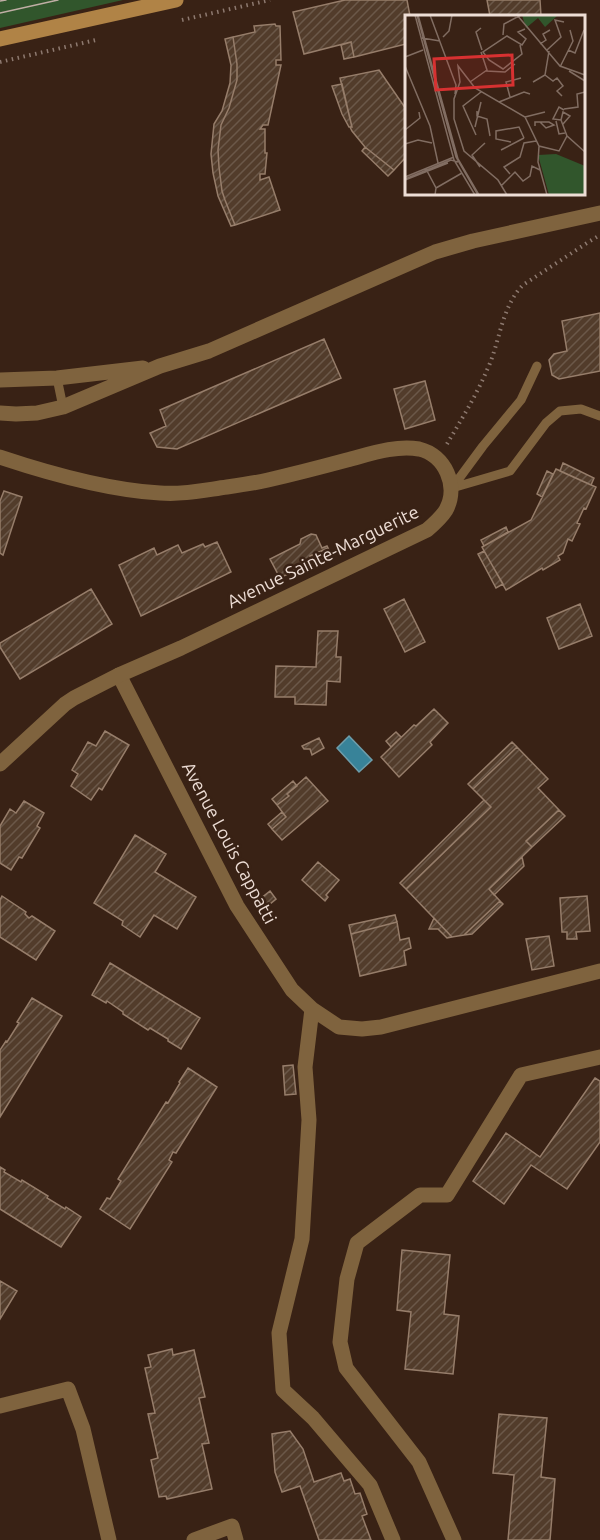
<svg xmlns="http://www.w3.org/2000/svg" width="600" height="1540" viewBox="0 0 600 1540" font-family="Ubuntu,sans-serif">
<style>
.grass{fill:#31562c}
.water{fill:#388399;stroke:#6e9eab;stroke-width:1.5}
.building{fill:url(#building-hatch);stroke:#967d6a;stroke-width:1.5}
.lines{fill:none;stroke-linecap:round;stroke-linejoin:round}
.path{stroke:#8d796f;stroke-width:4;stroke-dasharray:1.5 4.5;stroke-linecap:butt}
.service{stroke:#7f633e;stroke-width:9}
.minor{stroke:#7f633e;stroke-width:15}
.tertiary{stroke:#7f633e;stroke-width:15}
.secondary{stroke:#b08346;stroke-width:15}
.tram{stroke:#c0aea5;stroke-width:1.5}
.labels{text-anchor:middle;stroke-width:5;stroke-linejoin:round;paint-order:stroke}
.street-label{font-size:18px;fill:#edddd5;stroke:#392215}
.inset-road{fill:none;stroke:#816d62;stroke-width:1.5}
.view{fill:#d73131;fill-opacity:0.15;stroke:#d73131;stroke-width:3}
.inset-edge{fill:none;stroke:#edddd5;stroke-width:3}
</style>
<defs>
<pattern id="building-hatch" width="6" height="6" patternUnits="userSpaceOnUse" patternTransform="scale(1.5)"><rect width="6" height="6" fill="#523c2b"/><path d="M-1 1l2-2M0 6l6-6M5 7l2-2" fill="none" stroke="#6b5849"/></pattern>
</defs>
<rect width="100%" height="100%" fill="#392215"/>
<path class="grass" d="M0,0H123L0,28Z"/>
<path class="water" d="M349,736L372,760L359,772L337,748Z"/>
<path class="building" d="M345,0H407L410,16H406V44L354,57L351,42L304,54L293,12Z
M487,0H540L541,16H490Z
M275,24L276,26H280L281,60H276V65H281L268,125H263L260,129H265V153H267L265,174H260V180L269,177L280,210L235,225L225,200L222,191L219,167L218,150L221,125L229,108L237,80V64L233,37L255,32L254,26Z
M233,37L237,64V80L229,108L221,125L218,150L219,167L222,191L225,200L235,225L231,226L218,196L213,173L211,154L214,124L222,111L230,83L231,65L225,39Z
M351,42L354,57L344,59L341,45Z
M379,70L406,109V157L394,170L365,147L352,131L350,127H352L340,78Z
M342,84L352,127H349L342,114L332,86Z
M365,147L394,170L388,176L362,151Z
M600,313V371L559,379L552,375L549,360L554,354L567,351L562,321Z
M324,339L341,378L177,449L157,447L150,433L166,426L160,410Z
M425,381L435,420L405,429L394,389Z
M563,463L594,478L591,485L560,471Z
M556,469L596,487L586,509L584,508L577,523L580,524L572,541L568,539L563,553L558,556L560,560L543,570L542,568L506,590L482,547L531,520Z
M547,471L553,474L542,497L537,494Z
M4,491L22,497L3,555L0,553V501Z
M506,527L508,532L484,546L481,540Z
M311,534L316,535L322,548L327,546L328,548L310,556L311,562L280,578L270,559L300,544L301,539Z
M217,542L231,572L141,616L119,565L154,548L157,555L178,545L182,553L203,544L205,547Z
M328,548L333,559L314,568L310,556Z
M484,551L503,584L496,588L478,554Z
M91,589L112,624L20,679L0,647V643Z
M404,599L425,642L405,652L384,609Z
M580,604L592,636L559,649L547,618Z
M318,631H338L336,657H341L340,682L327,681L326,705L295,704V697H275L276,666L316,667Z
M434,709L448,723L430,742L432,745L399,777L381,757L414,725L416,726Z
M105,731L129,745L102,790L99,788L91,800L71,786L78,774L72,770L88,742L96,746Z
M396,732L401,737L391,747L386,741Z
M319,738L324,748L312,755L310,749H304L302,746Z
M512,742L517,747L473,789L468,784Z
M517,747L548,779L538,788L559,810L526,841L532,847L489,889L500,901L464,935L452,937L406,889L491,807L473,789Z
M306,777L328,801L282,840L272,829L286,817L277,805L289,796L287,794Z
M293,781L297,786L287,794L289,796L277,805L272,799Z
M484,800L491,807L406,889L400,883Z
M24,801L44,813L37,826L40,828L22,858L19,857L11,870L0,863V826L10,809L16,813Z
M559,810L565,816L532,847L526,841Z
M282,812L286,817L272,829L268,824Z
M135,835L166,854L155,872L196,897L177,929L154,915L140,937L122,925L123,921L94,903Z
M522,857L524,866L494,895L489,889Z
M318,862L339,880L326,895L328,897L325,901L302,880Z
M270,891L276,899L265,908L260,899Z
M2,896L26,912L25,914L29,918L32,916L55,931L36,960L0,937V900Z
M587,896L590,931L576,932L577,939H567V932H562L560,898Z
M500,901L503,904L472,934L464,935Z
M395,915L397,922L351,934L349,925Z
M434,918L452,937L447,938L438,929H429Z
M397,922L400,940L409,938L411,948L404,951L406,965L360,976L351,934Z
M549,936L554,966L532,970L526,939Z
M110,963L200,1018L181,1049L168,1041V1039L150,1028L148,1030L123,1014V1012L107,1001L106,1003L92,995Z
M32,998L62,1016L0,1117V1050L6,1041L7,1042L19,1023L17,1022Z
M293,1065L296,1094L285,1095L283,1066Z
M188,1068L217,1087L176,1153L173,1152L169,1160L172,1162L130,1229L100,1209L107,1198L110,1199L121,1181L118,1179L166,1102L168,1103L180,1083L179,1082Z
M595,1078L600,1081V1142L567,1189L531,1165L504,1204L473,1181L506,1133L540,1157Z
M0,1167L5,1170L4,1172L21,1182L22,1180L48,1196L47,1198L65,1209L66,1207L81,1217L61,1247L0,1209Z
M402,1250L450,1255L444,1314L459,1316L453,1374L405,1369L411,1312L397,1310Z
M0,1281L17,1291L0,1319Z
M172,1349L173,1355L194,1350L205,1397L199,1398L209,1443L202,1444L212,1489L167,1499L166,1496L159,1497L151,1460L158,1458L148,1414L155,1413L145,1368L151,1367L148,1355Z
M499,1414L547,1418L541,1477L555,1479L550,1540H508L514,1475L493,1473Z
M290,1431L303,1449L314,1482L341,1473L344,1481L350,1479L355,1494L360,1493L367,1514L362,1516L371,1540H319L300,1486L282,1492L275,1472L272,1434Z"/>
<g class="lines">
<path class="path" d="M182,20L270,0
M0,62L96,40
M447,444C461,420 476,396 487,370C500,343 501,307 523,285L590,241L600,235"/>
<path class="service" d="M57,378L63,407
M452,488L510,471L546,423L560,411L581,409L600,416
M452,488L483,446L521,400L537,366"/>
<path class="minor" d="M119,675L237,906L292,990L312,1009L339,1027L362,1029L381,1027L600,971
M312,1009L305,1067L309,1120L302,1239L279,1333L283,1390L313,1418L370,1485L393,1540
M0,1406L68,1389L83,1429L109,1540
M194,1540L232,1526L236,1540
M454,1540L419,1462L346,1368L340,1342L347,1279L357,1243L420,1195H447L521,1075L600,1057"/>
<path class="tertiary" d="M0,380L57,378L143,368
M0,413L16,414L37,413L63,407L160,366L209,351L435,252L473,241L600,213
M0,457C48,473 109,490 160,493C182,495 205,490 227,487C241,485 255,483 268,480C294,474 321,467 347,460C370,454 395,445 419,449C445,455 459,486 446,510C441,518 434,524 427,530L181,648L119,675L74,698L65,704L0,764"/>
<path class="secondary" d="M0,39L176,0"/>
<path class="tram" d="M0,1L6,0
M0,13L58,0"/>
</g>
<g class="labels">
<g class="street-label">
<text transform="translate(323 557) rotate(-26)" y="6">Avenue Sainte-Marguerite</text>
<text transform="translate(229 843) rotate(62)" y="6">Avenue Louis Cappatti</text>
</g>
</g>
<g transform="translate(405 15)">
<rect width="180" height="180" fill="#392215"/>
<path d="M151,139L180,151V180H144L133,140Z" fill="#31562c"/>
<path d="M117,0H150L152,1L140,12L133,3L121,13Z" fill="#31562c"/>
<path class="inset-road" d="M10,0L49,145L70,180M12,0L51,142L73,180M13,0L53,144L74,180M25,0L51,70L50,79M112,0L155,51L180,60M76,13L71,17L77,35M98,20L99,9L116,0M38,22L44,16L47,0M17,23L35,26M135,29L141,25L138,19L145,15M115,30L117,39L98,54L84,45L78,37L102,21L117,30L121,24L113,17L120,14M142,35L156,22L150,5L159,7M163,35L170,38L179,15M0,42L18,35M0,51L25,111L33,148M155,52L168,26L165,15M81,56L100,57L110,49M164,56L180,66M140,60L148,66L152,63L158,71L152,76L157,81M65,67L82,55L76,37M128,67L140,60L144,36M105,82L101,67L116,63M94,87L119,77L125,79M159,94L173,92L172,79L180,77M72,96V101L82,104L85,121M120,102L140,97M156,105L148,104L154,92L159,95M151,106L154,119L160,118M158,109L165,101L158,97L156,105L162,121M130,111V107H144L149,110L141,113L135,107M70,112L76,87M0,115L15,103L14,97M71,120L58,91L76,77M106,127L91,124V116L114,112L119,123M0,129L13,125L27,128M134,131L133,147L142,180M96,135L119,123M75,152L67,140L80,128M21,154L31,173L30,180M105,159L99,152L115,142L119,128L131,126M0,162L49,142M0,164L46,145L53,147M0,165L43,148M96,171L110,157L118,166L125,161L127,151L135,155M31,173L57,158M102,180L93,165L59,136L49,104V84L55,67L53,51L70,73L120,102L134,131L154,136L162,121L180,137"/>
<path class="view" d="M107,40L108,70L31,75L29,44Z"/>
<rect width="180" height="180" class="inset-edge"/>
</g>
</svg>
